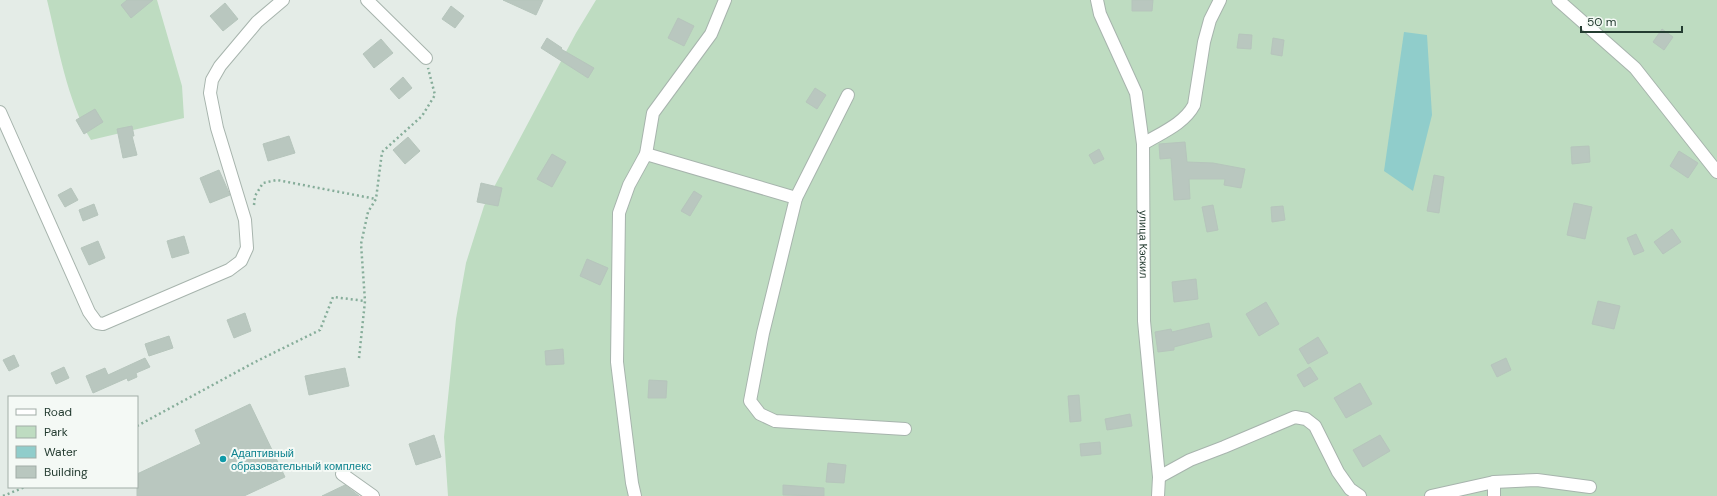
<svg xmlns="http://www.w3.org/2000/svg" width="1717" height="496" viewBox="0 0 1717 496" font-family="'DM Sans',sans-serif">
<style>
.green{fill:#bedcc1}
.water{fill:#90cdcb}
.building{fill:#b9c7bf;stroke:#b6c5bc}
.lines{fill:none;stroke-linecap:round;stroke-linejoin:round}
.minor-casing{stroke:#a7b4ad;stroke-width:14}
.path{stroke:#86ad9a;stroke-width:2.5;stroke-dasharray:2 3;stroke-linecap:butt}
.minor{stroke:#fff;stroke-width:12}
.culture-dot{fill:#0f9aa8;stroke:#f4f9f5;stroke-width:1.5}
.labels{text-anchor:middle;stroke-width:4;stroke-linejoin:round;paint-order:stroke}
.street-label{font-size:11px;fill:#243c31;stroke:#f4f9f5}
.culture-label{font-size:11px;fill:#0d838f;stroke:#f4f9f5;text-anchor:start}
</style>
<rect width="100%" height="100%" fill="#e4ece7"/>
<path class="green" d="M47,0H157L182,86L184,118L91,140C67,101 58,45 47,0Z
M596,0H1717V496H448L444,437L456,319L466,263L484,206L576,33Z"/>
<path class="water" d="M1404,32L1427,35L1432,115L1413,191L1384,171Z"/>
<path class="building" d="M127,0H153L131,18L121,5Z
M503,0H543L536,15Z
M1132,0H1153L1152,11H1132Z
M225,3L238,19L223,31L210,16Z
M451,6L464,16L455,28L442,19Z
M678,18L694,26L684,46L668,38Z
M1662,29L1673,37L1664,50L1653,42Z
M1239,34L1252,35L1251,49L1237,48Z
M547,38L562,48L561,49L594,68L588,78L541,48Z
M1273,38L1284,40L1282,56L1271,54Z
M381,39L393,53L374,68L363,54Z
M403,77L412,88L399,99L390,89Z
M815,88L826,95L817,109L806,102Z
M95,109L103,122L84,134L76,120Z
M132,126L134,136H132L137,155L123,158L117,129Z
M289,136L295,153L268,161L263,144Z
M408,137L420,151L405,164L393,150Z
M1185,142L1187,162L1213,163L1245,169L1241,188L1224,185L1225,179H1189L1190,199L1174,200L1171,158L1160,159L1159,144Z
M1589,146L1590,162L1572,164L1571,147Z
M1099,149L1104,159L1094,164L1089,155Z
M1679,151L1698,163L1688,178L1670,166Z
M552,154L566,162L552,187L537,179Z
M219,170L230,195L210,203L200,178Z
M1434,175L1444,177L1439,213L1427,211Z
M481,183L502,188L498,206L477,202Z
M71,188L78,200L65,207L58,195Z
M694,191L702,196L690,216L681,211Z
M1574,203L1592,207L1585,239L1567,235Z
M94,204L98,215L83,221L79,210Z
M1213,205L1218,230L1207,232L1202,207Z
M1283,206L1285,220L1272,222L1271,207Z
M1672,229L1681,242L1663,254L1654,242Z
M1636,234L1644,251L1634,255L1627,238Z
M184,236L189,253L172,258L167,241Z
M98,241L105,258L89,265L81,248Z
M587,259L608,268L600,285L580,276Z
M1196,279L1198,299L1174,302L1172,282Z
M1598,301L1620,306L1614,329L1592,324Z
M1266,302L1279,324L1259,336L1246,314Z
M245,313L251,331L234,338L227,320Z
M1209,323L1212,337L1174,347V350L1158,352L1155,332L1171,329L1172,332Z
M169,336L173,348L149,356L145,344Z
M1318,337L1328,353L1308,364L1299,349Z
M563,349L564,364L546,365L545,351Z
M14,355L19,366L9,371L3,360Z
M145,358L150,367L136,373L137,377L128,381L127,378L93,393L86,376L105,368L108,375Z
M1506,358L1511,370L1497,377L1491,365Z
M64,367L69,378L56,384L51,373Z
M1310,367L1318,379L1304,387L1297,375Z
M345,368L349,386L309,395L305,376Z
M649,380L667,381L666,398H648Z
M1360,383L1372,404L1346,418L1334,398Z
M1079,395L1081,421L1070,422L1068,396Z
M250,404L285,477L244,496H137V474L201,444L195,430Z
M1130,414L1132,426L1107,430L1105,419Z
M434,435L441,457L416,465L409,444Z
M1380,435L1390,451L1363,467L1353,450Z
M1100,442L1101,454L1081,456L1080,444Z
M828,463L846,465L844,483L826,482Z
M345,485L359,496H322Z
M783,485L824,488V496L783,495Z"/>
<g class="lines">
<defs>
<g id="minor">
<path d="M367,0L426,58"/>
<path id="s1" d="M1097,0L1100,14L1136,93L1143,144L1144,321L1159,477L1158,496"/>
<path d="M1558,0L1635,68L1717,172"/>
<path d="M0,112L89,312L97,323L103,324L229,270L241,261L247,248L245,220L217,128L210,93L212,80L220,66L257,22L283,0"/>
<path d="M1143,144C1161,133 1184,124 1194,105L1204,42L1210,20L1220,0"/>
<path d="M646,154L796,198L763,333L750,401L760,414L775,421L905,429"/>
<path d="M796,198L848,95"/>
<path d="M342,474L373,496"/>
<path d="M1159,477L1190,460L1224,447L1295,417L1306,419L1315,426L1338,472L1350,489L1360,496"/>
<path d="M635,496L632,483L617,362L619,213L629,185L646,154L653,113L711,34L725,0"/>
<path d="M1431,496L1494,482"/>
<path d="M1494,496V482L1537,480L1590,487"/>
</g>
</defs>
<use href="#minor" class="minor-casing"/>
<path class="path" d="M254,205L255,196L263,183L277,180L376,199
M359,358L365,301L361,244L368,212L376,199L382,152L422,116L435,95L428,68
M137,426L255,362L320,330L333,297L365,301
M3,496L25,487"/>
<use href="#minor" class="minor"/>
</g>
<circle class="culture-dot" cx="223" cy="459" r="4"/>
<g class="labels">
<g class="street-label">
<text dy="4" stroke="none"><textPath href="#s1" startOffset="253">улица Кэскил</textPath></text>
</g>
<g class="culture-label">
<text x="231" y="457">Адаптивный<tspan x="231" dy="13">образовательный комплекс</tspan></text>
</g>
</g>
<rect x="8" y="396" width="130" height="92" fill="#f4f9f5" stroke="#a1ada7"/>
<rect x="16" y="409" width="20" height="6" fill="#ffffff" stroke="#a1ada7"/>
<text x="44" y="416" font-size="12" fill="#243c31">Road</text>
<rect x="16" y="426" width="20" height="12" fill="#bedcc1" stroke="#a1ada7"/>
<text x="44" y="436" font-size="12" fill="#243c31">Park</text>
<rect x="16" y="446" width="20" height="12" fill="#90cdcb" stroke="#a1ada7"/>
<text x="44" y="456" font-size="12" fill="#243c31">Water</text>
<rect x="16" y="466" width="20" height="12" fill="#b9c7bf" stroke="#a1ada7"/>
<text x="44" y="476" font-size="12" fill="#243c31">Building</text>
<path d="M1581 26v6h101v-6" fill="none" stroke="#243c31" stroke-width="2"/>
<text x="1587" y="26" font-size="12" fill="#243c31" stroke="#f4f9f5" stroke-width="3" paint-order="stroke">50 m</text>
</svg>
